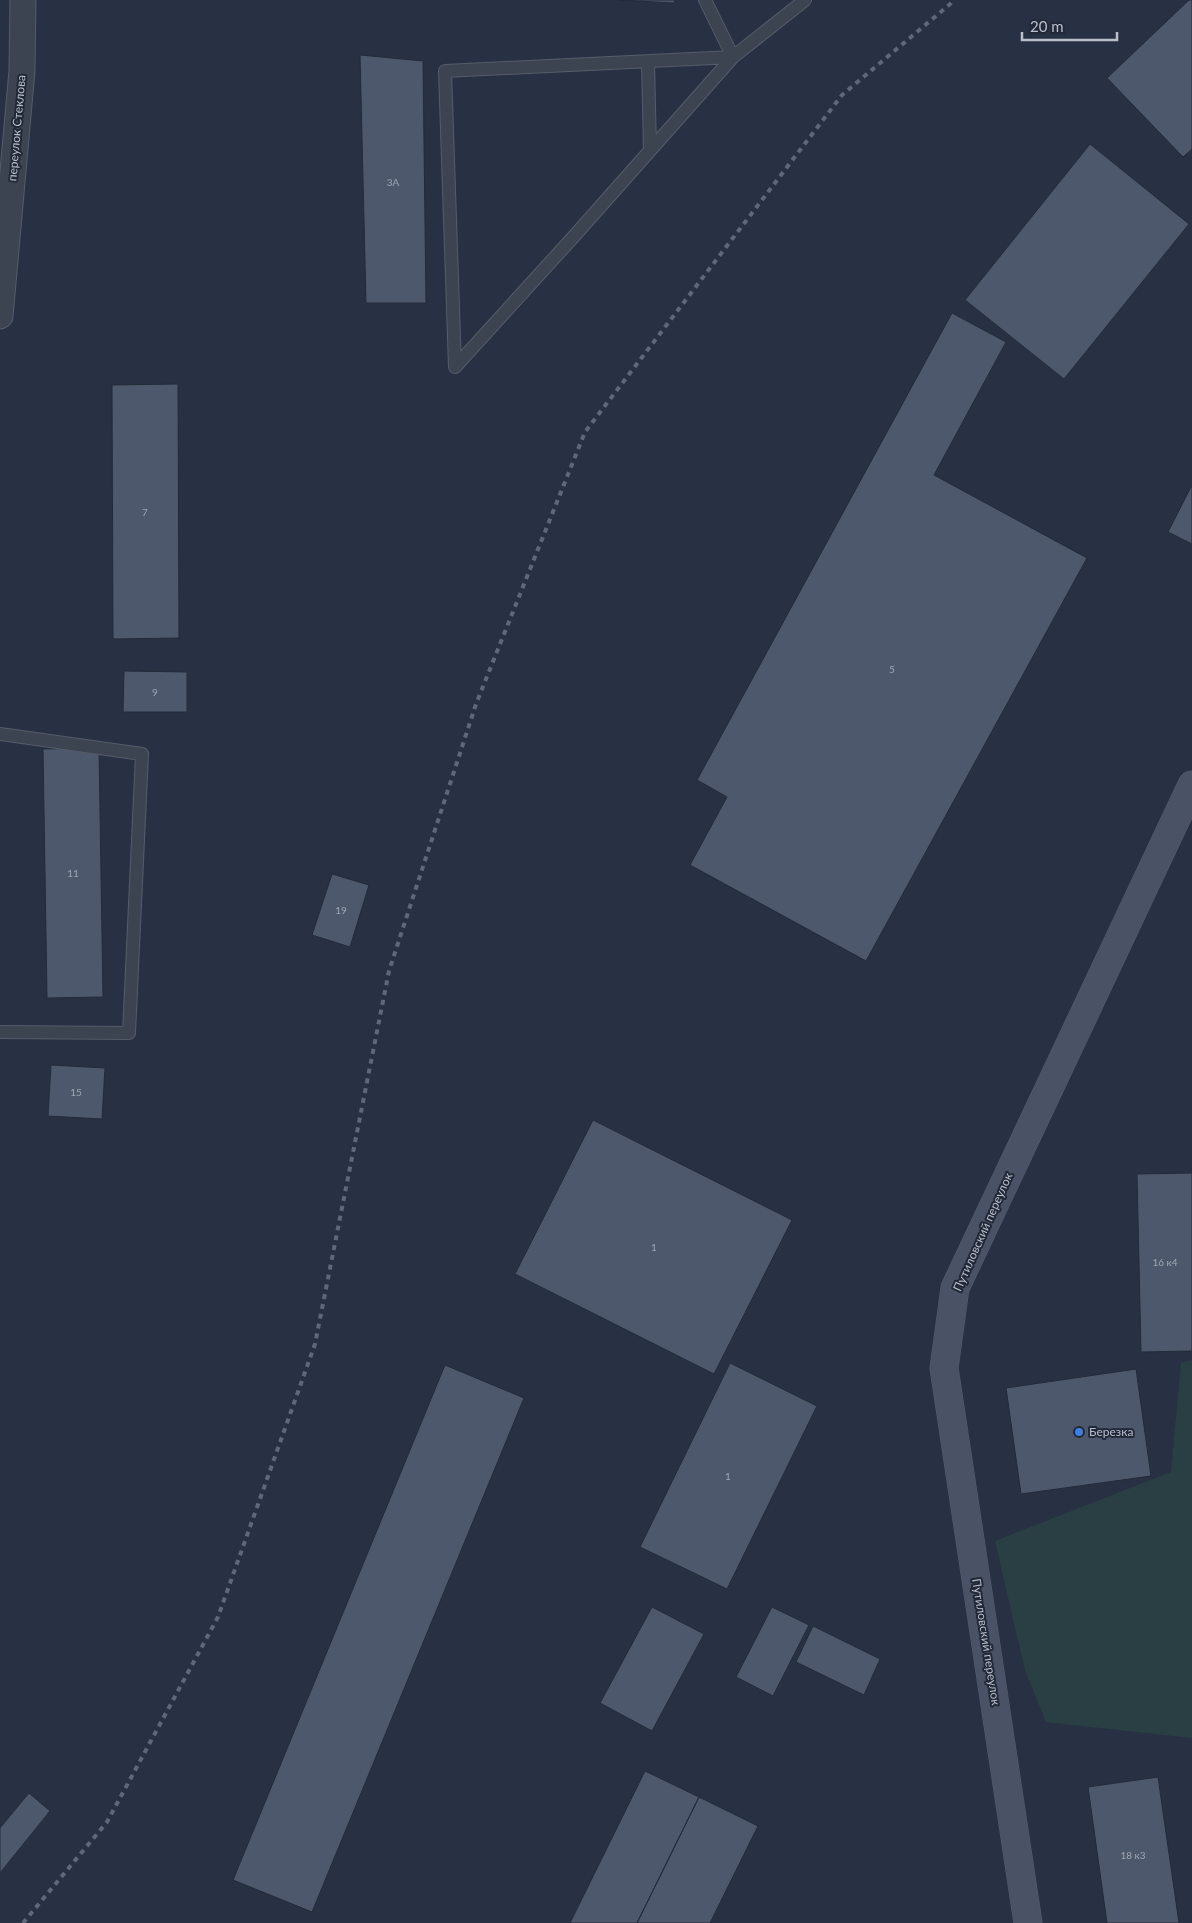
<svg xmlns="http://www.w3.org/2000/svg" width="1192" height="1923" viewBox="0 0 1192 1923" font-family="Lato,sans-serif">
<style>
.green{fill:#2a3f44}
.building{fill:#4e586c;stroke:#232b3a}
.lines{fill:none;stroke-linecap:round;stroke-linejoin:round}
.service-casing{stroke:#555c6a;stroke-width:14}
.minor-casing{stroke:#555c6a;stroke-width:27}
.secondary-casing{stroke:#555c6a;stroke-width:29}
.service{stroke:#3c4452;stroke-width:12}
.minor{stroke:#3c4452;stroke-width:25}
.secondary{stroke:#4a5365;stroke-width:28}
.rail{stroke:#5f6879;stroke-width:4;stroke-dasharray:5 5;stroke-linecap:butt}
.shop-dot{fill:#3f7fe0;stroke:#212938;stroke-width:2}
.labels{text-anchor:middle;stroke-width:4;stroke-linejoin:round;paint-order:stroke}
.number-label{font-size:10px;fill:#9fa5b4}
.street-label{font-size:12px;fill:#babfcc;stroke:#212938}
.poi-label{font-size:12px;fill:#babfcc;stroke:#212938;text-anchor:start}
</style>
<rect width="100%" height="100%" fill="#283143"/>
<path class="green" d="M1192,1360V1738L1046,1722L1025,1670L995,1541L1171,1472L1181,1363Z"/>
<path class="building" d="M619,0H675L674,3Z
M1189,0H1192V149L1183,157L1107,78Z
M360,55L423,61L426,303H366Z
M1090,144L1189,224L1064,379L965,300Z
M952,313L1006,342L934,475L1087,558L866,961L690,865L727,797L697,780Z
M178,384L179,638L113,639L112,385Z
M1192,485V544L1168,532Z
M124,671L187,672V712H123Z
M99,748L103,997L47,998L43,749Z
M332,874L369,885L350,947L312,935Z
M51,1065L105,1068L102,1119L48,1116Z
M593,1120L792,1220L714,1374L515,1274Z
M1192,1173V1351L1141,1352L1137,1174Z
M730,1363L817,1406L727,1589L640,1547Z
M445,1365L524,1398L312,1912L233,1880Z
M1136,1369L1151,1476L1021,1494L1006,1388Z
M652,1607L704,1634L652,1731L600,1703Z
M772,1607L809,1625L773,1696L736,1677Z
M813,1626L880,1659L864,1695L796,1662Z
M645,1771L699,1797L637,1923H570Z
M1158,1777L1179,1923H1107L1088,1787Z
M29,1793L50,1811L0,1873V1828Z
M699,1797L758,1826L710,1923H637Z"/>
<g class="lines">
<defs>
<path id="service" d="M705,0L733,57L805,0
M733,57L576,234L455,367L445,71Z
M648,62L650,150
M0,734L142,754L129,1033L0,1032"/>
<path id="minor" d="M0,316L22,71L23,0"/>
<path id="secondary" d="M1028,1923L944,1368L955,1288L1192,785"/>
</defs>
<use href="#service" class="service-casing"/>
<use href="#minor" class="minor-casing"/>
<use href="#secondary" class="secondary-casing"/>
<use href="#service" class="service"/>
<use href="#minor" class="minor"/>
<use href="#secondary" class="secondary"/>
<path class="rail" d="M23,1923L107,1822L218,1617L315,1344L389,971L476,704L585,432L842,95L955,0"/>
</g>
<circle class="shop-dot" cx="1079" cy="1432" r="5"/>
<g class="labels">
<g class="number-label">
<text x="393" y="186">3А</text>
<text x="145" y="516">7</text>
<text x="892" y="673">5</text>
<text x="155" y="696">9</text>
<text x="73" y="877">11</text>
<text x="341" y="914">19</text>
<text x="76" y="1096">15</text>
<text x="654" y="1251">1</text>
<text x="1165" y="1266">16 к4</text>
<text x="728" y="1480">1</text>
<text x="1133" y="1859">18 к3</text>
</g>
<g class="street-label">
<text transform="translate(17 128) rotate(-85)" y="4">переулок Стеклова</text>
<text transform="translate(983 1232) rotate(-66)" y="4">Путиловский переулок</text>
<text transform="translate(986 1642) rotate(81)" y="4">Путиловский переулок</text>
</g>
<g class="poi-label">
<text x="1089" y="1436">Березка</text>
</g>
</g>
<path d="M1022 32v8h95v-8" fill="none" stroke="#babfcc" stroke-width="2.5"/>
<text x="1030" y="32" font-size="15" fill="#babfcc" stroke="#212938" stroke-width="4" paint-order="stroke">20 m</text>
</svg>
